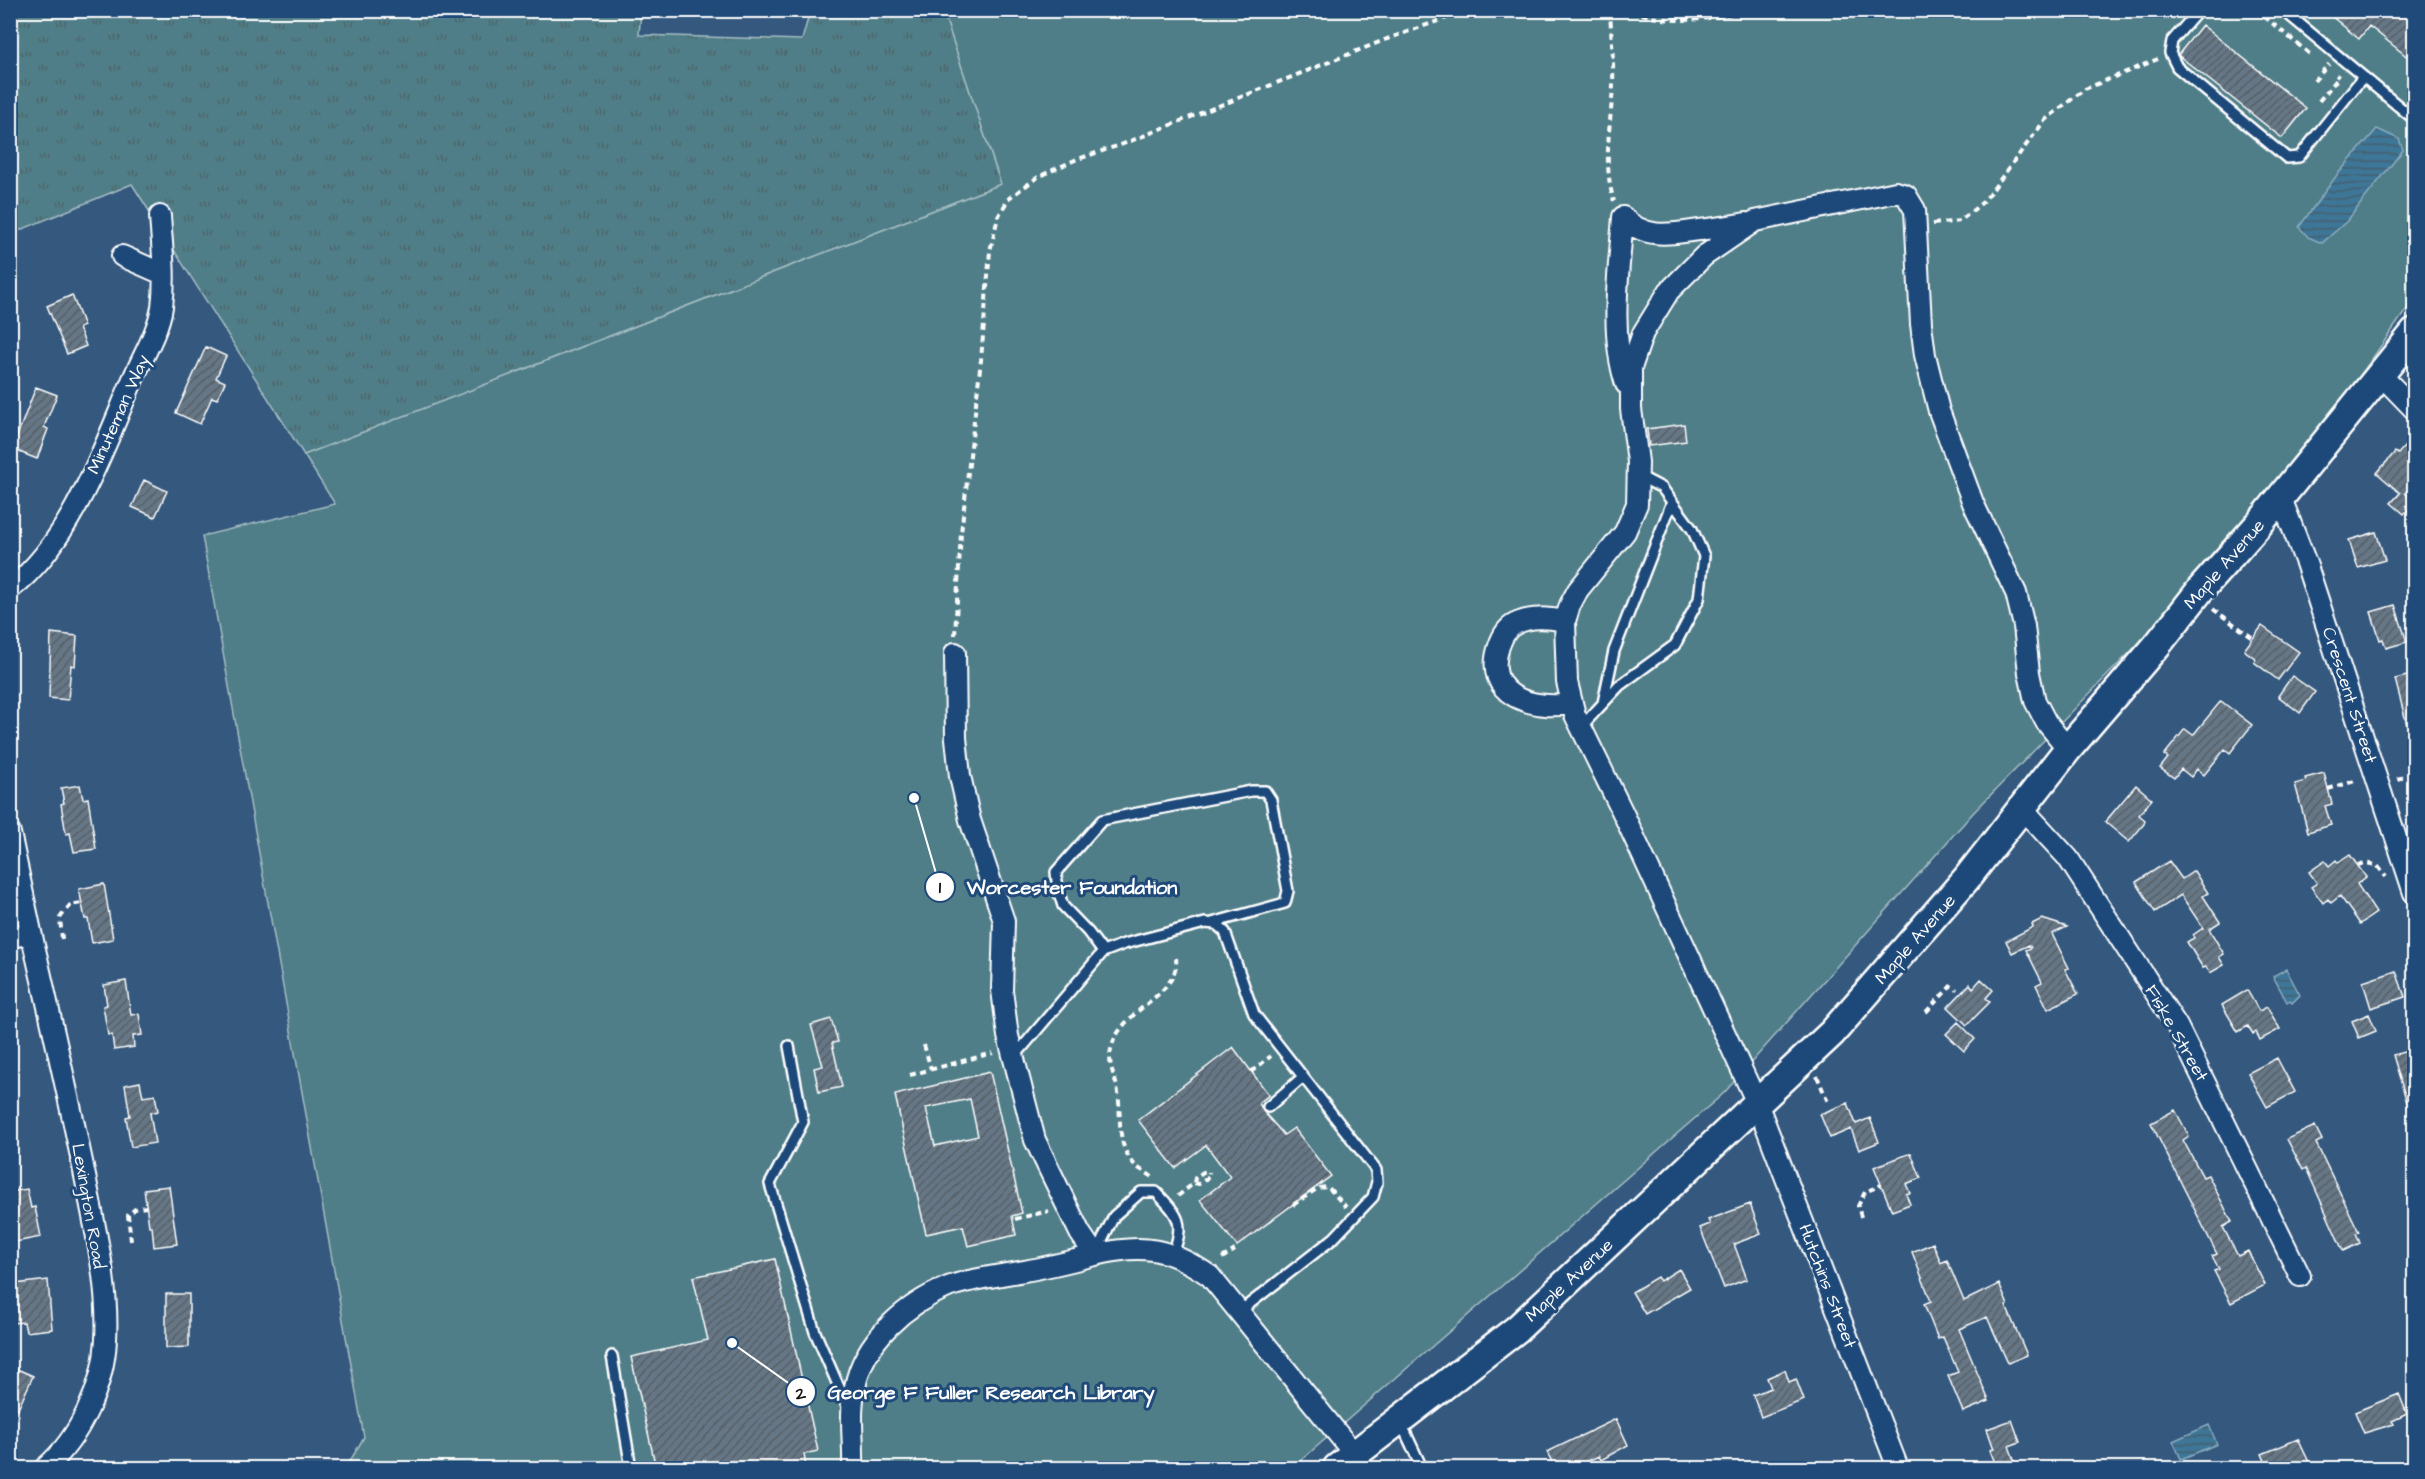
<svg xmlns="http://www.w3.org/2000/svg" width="2425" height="1479" viewBox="0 0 2425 1479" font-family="'Architects Daughter',sans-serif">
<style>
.grass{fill:url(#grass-tufts);stroke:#a7bec4;stroke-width:1.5}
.green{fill:#4f7e88;stroke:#a7bec4;stroke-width:1.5}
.water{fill:url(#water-rules);stroke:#8badc1;stroke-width:1.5}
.building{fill:url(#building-hatch);stroke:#fff;stroke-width:1.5;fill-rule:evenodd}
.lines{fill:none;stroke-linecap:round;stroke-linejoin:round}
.service-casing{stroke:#fff;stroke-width:14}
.minor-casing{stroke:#fff;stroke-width:24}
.secondary-casing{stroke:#fff;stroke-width:32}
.path{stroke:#fff;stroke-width:4;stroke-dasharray:6 4.5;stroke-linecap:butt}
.service{stroke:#1f4a7a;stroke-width:9}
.minor{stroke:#1f4a7a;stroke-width:20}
.secondary{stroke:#1f4a7a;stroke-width:27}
.labels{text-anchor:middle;stroke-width:6;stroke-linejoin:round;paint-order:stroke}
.street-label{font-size:18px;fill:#fff;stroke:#1f4a7a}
.leader{fill:none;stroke:#fff;stroke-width:2}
.callout-dot{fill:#fff;stroke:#1f4a7a;stroke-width:2}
.mark-label{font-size:18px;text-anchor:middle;font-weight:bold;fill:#111}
.callout-label{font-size:20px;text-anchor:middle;font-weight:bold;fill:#fff;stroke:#1f4a7a;stroke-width:6;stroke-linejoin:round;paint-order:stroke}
</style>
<defs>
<pattern id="grass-tufts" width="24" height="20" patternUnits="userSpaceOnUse" patternTransform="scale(1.5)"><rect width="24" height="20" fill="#4f7e88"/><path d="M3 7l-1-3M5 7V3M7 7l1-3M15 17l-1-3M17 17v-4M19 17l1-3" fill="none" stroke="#4e656a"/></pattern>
<pattern id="water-rules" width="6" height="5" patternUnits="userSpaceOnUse" patternTransform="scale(1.5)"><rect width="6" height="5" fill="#3d7697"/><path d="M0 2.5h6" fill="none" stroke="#455f6e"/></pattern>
<pattern id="building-hatch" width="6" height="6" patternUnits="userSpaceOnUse" patternTransform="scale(1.5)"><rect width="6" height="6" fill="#657786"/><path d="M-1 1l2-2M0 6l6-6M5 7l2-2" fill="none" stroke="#575f66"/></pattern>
</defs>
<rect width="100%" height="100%" fill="#34587e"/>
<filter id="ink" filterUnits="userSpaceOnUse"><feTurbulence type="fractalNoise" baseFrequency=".0167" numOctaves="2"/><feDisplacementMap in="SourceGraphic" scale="12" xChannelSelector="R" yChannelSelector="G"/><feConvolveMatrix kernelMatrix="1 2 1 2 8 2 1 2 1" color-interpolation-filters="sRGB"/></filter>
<g filter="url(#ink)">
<path class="grass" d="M641,10L639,35L802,40L810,11H943L1001,184L304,455L132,184L11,234V11Z"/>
<path class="green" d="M943,11H2414V299L2258,521L1973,813L1724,1093L1292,1468H346L364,1437L202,536L335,504L304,455L1001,184Z"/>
<path class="water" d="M2377,129L2399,139L2403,150L2347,221L2322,243L2308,237L2299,227L2337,175Z
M2286,969L2300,995L2292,1003L2290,1000L2287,1002L2273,976Z
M2209,1425L2217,1444L2181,1459L2173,1441Z"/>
<path class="building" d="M2324,10H2415V63L2369,26L2359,39Z
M2202,25L2306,108L2282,138L2178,55Z
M72,295L84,326L79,328L86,346L67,354L47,306Z
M206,347L226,356L216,378L225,382L217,399L212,397L200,424L176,413Z
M36,387L57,395L44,427L48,429L37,459L12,449Z
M1684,424L1686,441L1649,446L1647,429Z
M2405,446L2415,454V482L2405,493L2415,502L2404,514L2391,503L2400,493L2377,473L2395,452L2398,454Z
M144,480L167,491L155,517L132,507Z
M2376,532L2385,560L2358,568L2349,540Z
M2395,605L2407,642L2386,648L2383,639L2380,640L2371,612Z
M2262,626L2299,652L2278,680L2254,662L2256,659L2244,650Z
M51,633L77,636L75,666L71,665L68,700L49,698Z
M2415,674V732L2409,733L2395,679Z
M2292,676L2315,692L2300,713L2278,696Z
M2221,701L2252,725L2230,753L2225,749L2204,775L2197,769L2191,777L2181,769L2174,778L2160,768L2168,758L2164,755L2185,729L2193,735Z
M2324,773L2332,804L2325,806L2331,825L2308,832L2295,784L2306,781L2305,778Z
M80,785L83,799L88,798L96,849L74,852L70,833L66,834L61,804L64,803L61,788Z
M2136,785L2152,799L2139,815L2145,820L2144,824L2129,842L2105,822Z
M2350,855L2366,877L2357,884L2376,913L2360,924L2340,896L2331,903L2328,899L2323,903L2311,887L2317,883L2309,872L2325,861L2329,866L2336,860L2338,863Z
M2169,861L2182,879L2194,871L2208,893L2203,896L2220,922L2209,929L2224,954L2219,957L2224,965L2210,973L2206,967L2203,968L2187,942L2194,938L2193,935L2203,928L2181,895L2155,912L2136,882Z
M104,884L113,939L92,943L88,919H85L79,889Z
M2042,919L2067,927L2052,934L2069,968L2065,969L2078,994L2048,1009L2036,985L2042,982L2026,950L2031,948L2029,945L2012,953L2006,941L2033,927L2032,924Z
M2396,971L2405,997L2371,1008L2363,982Z
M1981,979L1993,990L1986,998L1990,1002L1967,1025L1948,1007L1970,984L1973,988Z
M126,981L131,1015L139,1014L142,1035L133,1036L134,1047L114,1050L112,1035H108L103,1006L107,1005L104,985Z
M2247,990L2259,1011L2267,1007L2280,1029L2260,1040L2256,1032L2253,1034L2248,1026L2238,1032L2222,1005Z
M2369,1014L2376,1031L2359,1038L2352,1021Z
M831,1019L838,1042L832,1043L842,1087L819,1092L814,1068L823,1066L811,1025Z
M1958,1022L1975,1039L1964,1051L1946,1034Z
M1233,1047L1269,1095L1259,1103L1263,1111L1284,1135L1294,1128L1331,1176L1237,1246L1200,1200L1230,1177L1206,1145L1175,1168L1138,1120Z
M2415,1049V1112L2410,1113L2393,1055Z
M2277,1058L2295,1092L2267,1107L2248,1073Z
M990,1072L1022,1213L1012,1216L1016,1235L968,1246L963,1226L926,1234L895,1095ZM970,1099L978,1136L935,1146L926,1108Z
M140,1082L143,1097L155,1095L158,1111L150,1113L155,1143L131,1147L126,1117L130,1116L125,1085Z
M1848,1103L1856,1124L1870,1118L1879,1142L1859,1150L1851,1129L1830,1138L1820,1114Z
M2175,1110L2189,1136L2183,1140L2203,1177L2208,1175L2232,1222L2223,1227L2238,1256L2248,1251L2265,1285L2231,1303L2214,1271L2219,1269L2212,1256L2217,1254L2151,1123Z
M2315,1126L2322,1140L2316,1143L2359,1232L2356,1233L2360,1243L2343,1251L2306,1168L2303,1170L2287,1139Z
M1911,1153L1921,1178L1906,1184L1910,1193L1906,1194L1910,1204L1892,1211L1874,1167Z
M169,1186L177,1244L154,1247L152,1226H149L144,1189Z
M27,1189L31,1208L35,1207L41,1237L10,1243V1192Z
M1750,1204L1761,1234L1734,1244L1747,1279L1724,1288L1700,1228L1710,1224L1708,1220Z
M1933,1243L1941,1263L1947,1260L1964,1301L1999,1284L2008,1305L2006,1306L2027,1355L2008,1363L1987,1317L1959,1329L1989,1401L1963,1412L1948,1376L1958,1372L1943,1337L1938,1339L1924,1304L1931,1301L1912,1252Z
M775,1259L818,1451L804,1454L806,1468H656L631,1357L708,1340L693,1277Z
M1679,1269L1690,1288L1645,1314L1632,1292L1657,1277L1660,1281Z
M48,1280L52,1329L26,1332L24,1322L12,1323L10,1305H17L15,1284Z
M166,1294H189V1347L166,1348Z
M10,1366L33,1376L10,1427Z
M1785,1370L1789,1382L1796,1379L1804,1400L1761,1417L1753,1395L1771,1388L1767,1378Z
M2399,1394L2407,1414L2392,1421L2394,1424L2364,1433L2355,1412Z
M1616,1419L1628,1445L1601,1460L1599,1456L1572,1468H1555L1547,1452Z
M2012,1420L2020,1442L2009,1446L2017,1468H1997L1990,1450L1994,1449L1987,1429Z
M2298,1439L2309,1462L2294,1468H2268L2262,1454Z"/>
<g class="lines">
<defs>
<path id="service" d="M2199,10L2172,41L2170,53L2177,67L2287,158L2299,157L2363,77
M2283,10L2414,119
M1603,703L1614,651L1672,502
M1581,727L1620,685L1675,645L1699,599L1704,556L1692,529L1662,488L1639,476
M1103,952L1088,932L1063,906L1058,890L1056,872L1102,820L1251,791H1265L1271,800L1288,891L1285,903L1212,923
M789,1046L803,1122L770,1184L815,1332L848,1408
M1015,1056L1103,952L1124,944L1205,923L1216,924L1225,932L1254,1014L1376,1170L1377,1182L1373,1197L1354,1217L1334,1238L1239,1312
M1268,1107L1303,1077
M1095,1255L1114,1216L1141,1192H1156C1179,1216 1185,1222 1173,1254
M612,1356L631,1468
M1401,1423L1422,1468"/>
<path id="minor" d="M1623,217C1619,271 1609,332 1626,384
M1623,217C1645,240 1671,234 1699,230C1715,228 1731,226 1746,223
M122,256L163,274
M2380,374L2414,409
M2281,498L2306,563L2414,893
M10,589C71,543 104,447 133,379C143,356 158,332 162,307C166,277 162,246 160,216
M1565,621L1570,605L1578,590L1625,532L1637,504L1638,462L1631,409V368L1643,333L1669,291L1704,256L1755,221L1896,192L1906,195L1915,210L1921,324L1925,355L1939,411L1973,503L2016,593L2024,626L2029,673L2035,701L2046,722L2068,749
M955,653L956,738L960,776L970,820L1004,921L1002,990L1008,1036L1035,1140L1080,1233L1095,1255C1143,1243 1170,1248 1210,1276L1355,1455
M1571,704C1532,710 1482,696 1499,646C1502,637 1507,628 1515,624C1531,616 1548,618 1565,621L1567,682L1575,715L1623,813L1757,1103L1898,1468
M2023,809L2068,858L2177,1026L2300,1276
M10,833L31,932L10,938
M31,932C50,1015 69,1098 86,1181C96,1233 109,1287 106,1339C104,1385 80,1438 45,1468
M853,1468C854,1441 849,1414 855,1387C864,1340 906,1304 948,1287C972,1278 999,1276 1024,1271C1048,1267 1072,1261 1095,1255"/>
<path id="secondary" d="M1337,1468L1517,1329L1832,1033L1967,878L2068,749L2158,644L2201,589L2259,524L2414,333"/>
</defs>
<use href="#service" class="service-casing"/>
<use href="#minor" class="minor-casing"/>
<use href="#secondary" class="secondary-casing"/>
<path class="path" d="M1610,10C1611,35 1614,60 1613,85C1611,124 1602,163 1614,201
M1632,10C1668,27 1711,19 1748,10
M2256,10L2311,55
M2214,16L2219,10
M2314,81L2329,64
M2319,101L2339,77L2336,75
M1933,224L1960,221L1984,201L2045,120L2085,89L2158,59
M2213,609L2253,638
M955,635L961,533L981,360L990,251L998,217L1009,198L1038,177L1075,160L1123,144L1387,39L1469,10
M2397,779L2414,774
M2328,789L2358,780
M2358,865L2364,863L2377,865L2386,877
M62,939L60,918L70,905L82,903
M1926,1012L1951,986L1957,990
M924,1045L931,1069
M1251,1072L1271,1056
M910,1075L993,1053
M1817,1076L1828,1102
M1152,1177C1148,1173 1142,1171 1137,1167C1115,1147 1122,1119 1118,1093C1117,1081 1110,1070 1110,1057C1112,1010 1181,998 1176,958
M1194,1183L1199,1184L1209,1177V1172
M1178,1196L1194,1183L1195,1178L1203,1172H1209
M1293,1205L1318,1188L1328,1187L1346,1207
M1861,1217L1858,1206L1865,1192L1881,1185
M1015,1219L1049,1211
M131,1241L128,1215L135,1209L146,1207
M1222,1258L1235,1250"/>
<use href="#service" class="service"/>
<use href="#minor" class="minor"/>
<use href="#secondary" class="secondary"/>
</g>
</g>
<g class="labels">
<g class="street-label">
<text transform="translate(118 414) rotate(-66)" y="6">Minuteman Way</text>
<text transform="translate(2224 564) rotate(-49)" y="6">Maple Avenue</text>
<text transform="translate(2350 695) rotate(72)" y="6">Crescent Street</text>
<text transform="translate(1915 939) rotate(-49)" y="6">Maple Avenue</text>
<text transform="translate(2177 1033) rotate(60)" y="6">Fiske Street</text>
<text transform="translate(89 1206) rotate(80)" y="6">Lexington Road</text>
<text transform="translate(1569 1280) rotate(-43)" y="6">Maple Avenue</text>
<text transform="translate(1828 1286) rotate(69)" y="6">Hutchins Street</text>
</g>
</g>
<path class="leader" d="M914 798L940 887M732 1343L801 1392"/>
<g class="callout-dot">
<circle cx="914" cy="798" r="6"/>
<circle cx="732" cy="1343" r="6"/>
<circle cx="940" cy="887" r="15"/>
<circle cx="801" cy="1392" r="15"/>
</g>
<g class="mark-label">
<text x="940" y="893">1</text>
<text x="801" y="1399">2</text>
</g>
<g class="callout-label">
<text x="1072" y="894">Worcester Foundation</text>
<text x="991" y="1399">George F Fuller Research Library</text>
</g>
<rect width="2425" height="1479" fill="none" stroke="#1f4a7a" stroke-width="36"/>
<rect x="18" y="18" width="2389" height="1443" fill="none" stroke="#fff" stroke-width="2" filter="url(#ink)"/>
</svg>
